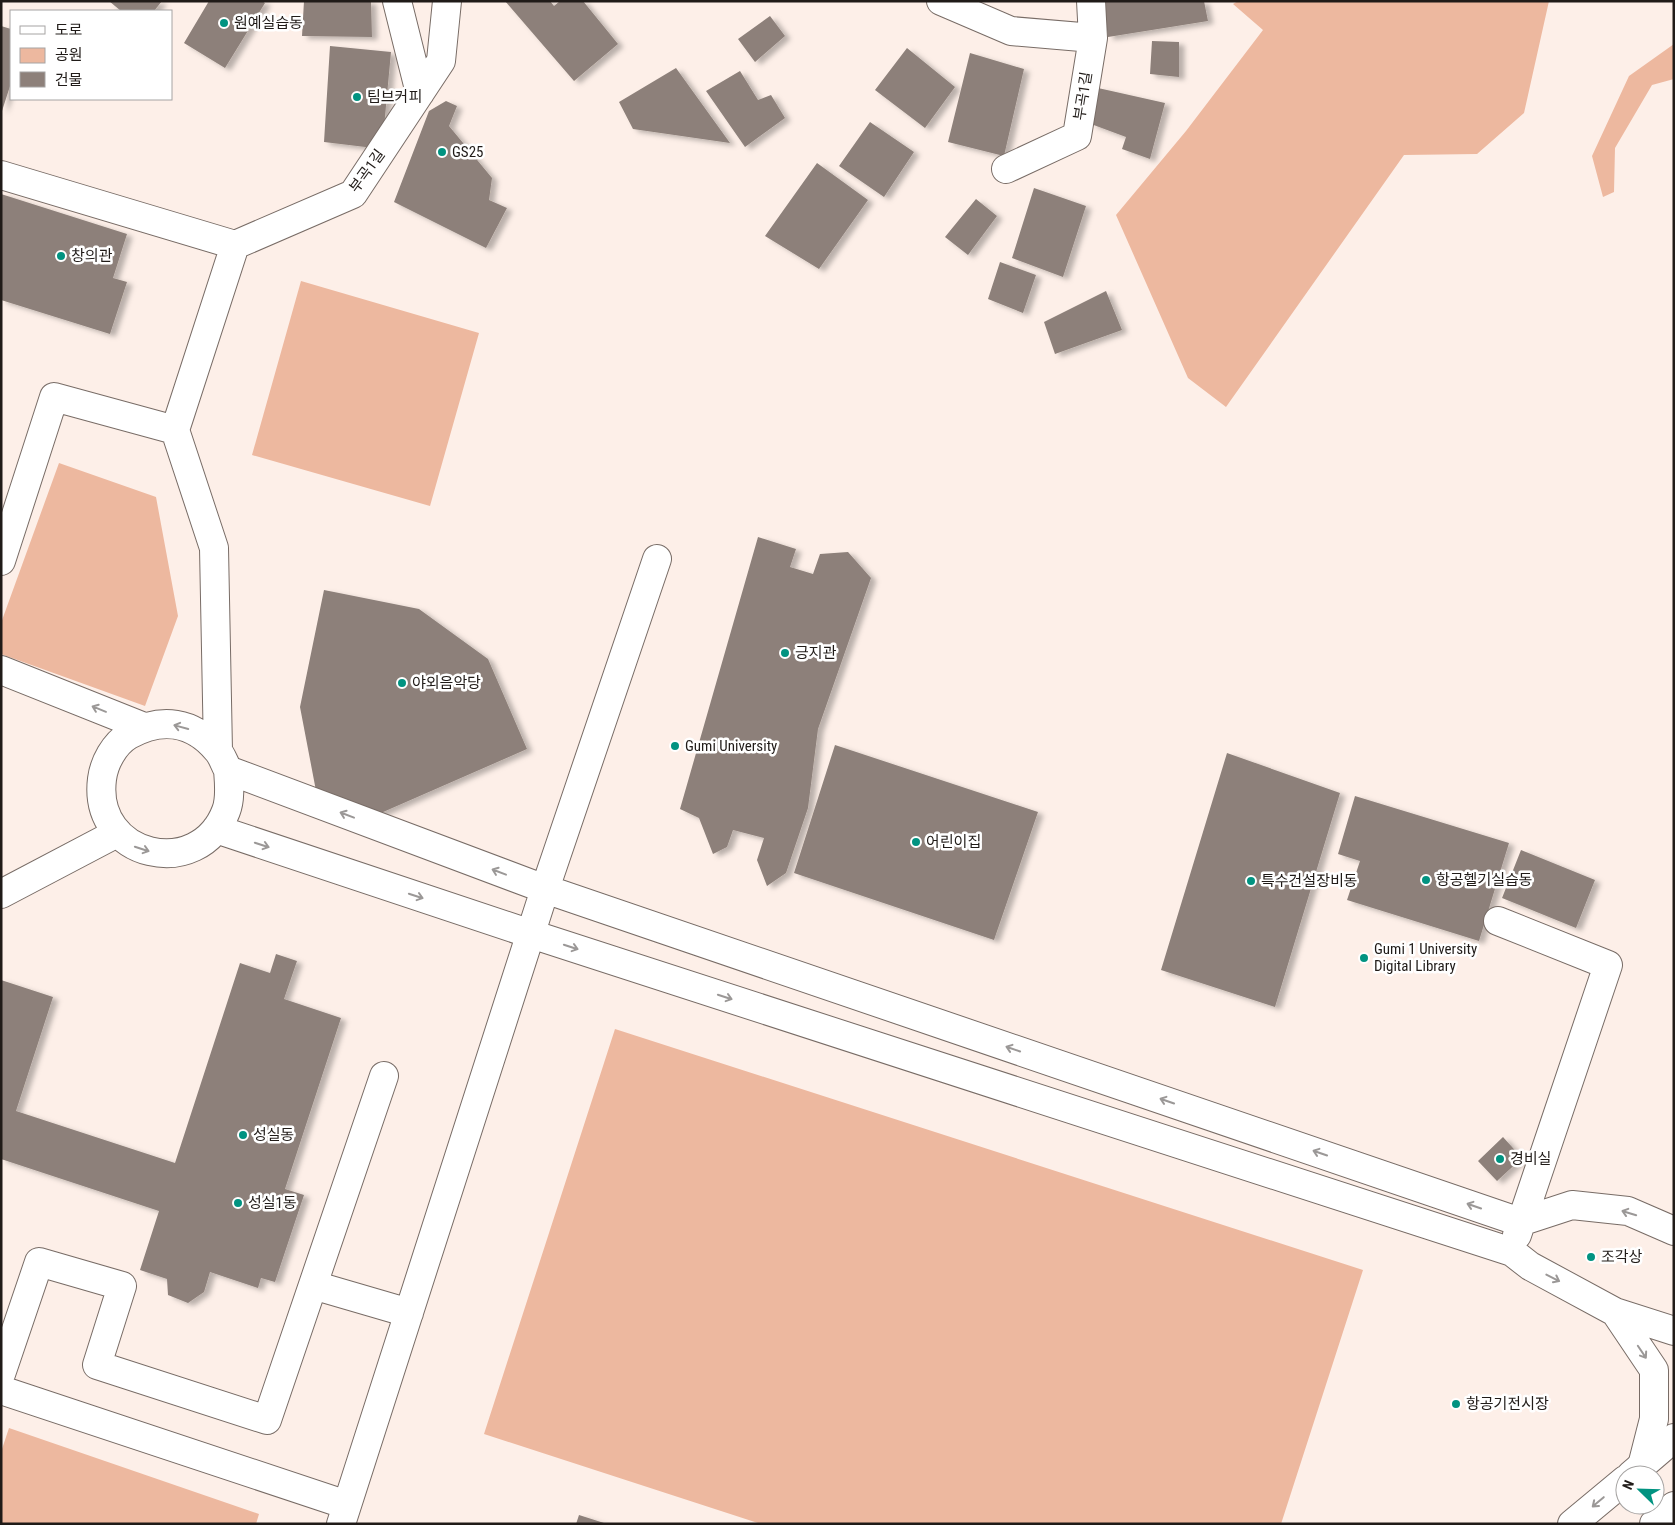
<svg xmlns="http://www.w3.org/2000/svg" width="1675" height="1525" viewBox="0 0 1675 1525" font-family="'Roboto Condensed','Noto Sans KR',sans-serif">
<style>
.green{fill:#edb89f}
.building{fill:#8d807a;filter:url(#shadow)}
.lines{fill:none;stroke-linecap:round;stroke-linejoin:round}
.minor-casing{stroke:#786c66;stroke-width:30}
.major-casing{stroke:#786c66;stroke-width:30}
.minor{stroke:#fff;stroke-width:28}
.major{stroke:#fff;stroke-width:28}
.oneway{stroke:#9b9897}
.poi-dot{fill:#019381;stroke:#fff;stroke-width:2}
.labels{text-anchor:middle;stroke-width:5;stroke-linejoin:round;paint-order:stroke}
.poi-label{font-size:15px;fill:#201b18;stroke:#fff;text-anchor:start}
.street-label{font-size:15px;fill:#201b18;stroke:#fff}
</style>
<defs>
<filter id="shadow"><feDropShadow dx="5.5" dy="3" stdDeviation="2.5" flood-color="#0004"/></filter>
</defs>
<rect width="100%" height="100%" fill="#fdefe8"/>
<path class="green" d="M1238,1H1549L1524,113L1477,154L1404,155L1226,407L1188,378L1116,215L1186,131L1263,30L1233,4Z
M1674,44V79L1652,85L1615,148L1614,192L1603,197L1592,156L1629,76Z
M301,281L479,333L430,506L252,455Z
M59,463L156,497L178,616L145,706L1,654V623Z
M615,1029L1363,1270L1281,1524H761L484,1434Z
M9,1428L259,1514L256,1524H1V1452Z"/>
<path class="building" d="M109,1H162L154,11H121Z
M209,1H262L265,3L225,68L184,43Z
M304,1H371L372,37L302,36Z
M505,1H550L554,6L560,1H583L618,44L574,81Z
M1103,1H1204L1208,21L1108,37Z
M770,16L785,36L755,62L738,39Z
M1,26L11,29V83L2,111Z
M1152,41L1179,42V77L1150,74Z
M330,46L391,52L382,149L324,142Z
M907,48L955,87L925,128L875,90Z
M970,53L1024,69L1004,156L948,142Z
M676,68L730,143L633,129L619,102Z
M740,71L758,100L771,95L785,118L745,147L706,91Z
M1098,88L1165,103L1150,159L1122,149L1126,137L1091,124Z
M446,101L457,106L449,126L492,178L489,200L507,208L486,248L394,202L429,111Z
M870,122L914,152L884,197L839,166Z
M817,163L868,200L819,269L765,236Z
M1034,188L1086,206L1063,277L1012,258Z
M1,194L127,234L113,278L127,282L110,334L1,300Z
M976,199L997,216L968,255L945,237Z
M1000,262L1036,275L1023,313L988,299Z
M1106,291L1122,330L1055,354L1044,322Z
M758,537L796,549L790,567L813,574L820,554L848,552L871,578L818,729L808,808L786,873L767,886L757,860L764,838L733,830L727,847L713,854L699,818L680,809Z
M324,590L419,609L488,659L527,749L374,816L317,796L300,707Z
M835,745L1038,812L994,940L794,873Z
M1227,753L1340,793L1275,1007L1161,970Z
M1355,796L1509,843L1479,941L1347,900L1360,861L1338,854Z
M1521,850L1595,880L1576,928L1502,898Z
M276,954L297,961L284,999L341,1018L285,1189L304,1195L275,1282L261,1278L258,1288L210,1272L204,1292L188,1303L168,1295L167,1279L140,1270L159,1211L1,1159V980L53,997L16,1111L175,1163L240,963L270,973Z
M1503,1137L1522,1158L1497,1181L1478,1161Z
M579,1515L604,1523V1524H576Z"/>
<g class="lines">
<defs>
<path id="minor" d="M397,1L420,93
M941,1L1011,31L1093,38L1091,1
M1006,169L1077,136L1093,38
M1,175L235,245L175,430L214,548L218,751
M235,245L353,194L441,61L447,1
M1,561L54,397L175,430
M1,670L144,727
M228,770C229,783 231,798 226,811C199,882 92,858 102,779C104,763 114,744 129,735C161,717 193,721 217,750C222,755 224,763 228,770L545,889L1520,1222L1572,1205L1628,1211L1674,1231
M216,829L531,934L1512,1252L1530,1266L1615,1312L1674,1331
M1,894L117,833
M1498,921L1608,965L1517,1235
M313,1285L409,1313
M1615,1312L1654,1370V1419L1642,1466
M1,1374L39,1262L122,1286L97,1365L267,1420L384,1076
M1,1390L347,1505
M341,1524L545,889L657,559"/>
<path id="major" d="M1631,1475L1674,1438
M1572,1524L1625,1480
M1654,1524L1674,1506"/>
</defs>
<use href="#minor" class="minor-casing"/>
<use href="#major" class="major-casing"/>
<use href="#minor" class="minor"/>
<use href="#major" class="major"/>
</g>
<defs><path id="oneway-shaft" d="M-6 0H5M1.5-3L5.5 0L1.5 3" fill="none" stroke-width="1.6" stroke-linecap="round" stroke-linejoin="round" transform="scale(1.25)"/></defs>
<g class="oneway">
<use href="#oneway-shaft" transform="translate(99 709) rotate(-158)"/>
<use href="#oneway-shaft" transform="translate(181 727) rotate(-165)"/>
<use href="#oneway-shaft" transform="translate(347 815) rotate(-159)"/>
<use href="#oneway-shaft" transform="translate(262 845) rotate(18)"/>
<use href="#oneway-shaft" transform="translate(142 849) rotate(18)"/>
<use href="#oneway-shaft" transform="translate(499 872) rotate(-159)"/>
<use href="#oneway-shaft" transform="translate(416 896) rotate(18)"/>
<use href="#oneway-shaft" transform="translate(571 947) rotate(18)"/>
<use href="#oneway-shaft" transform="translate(725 997) rotate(18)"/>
<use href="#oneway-shaft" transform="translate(1013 1049) rotate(-161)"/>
<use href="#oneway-shaft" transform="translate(1167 1101) rotate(-161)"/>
<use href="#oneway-shaft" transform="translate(1320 1153) rotate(-161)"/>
<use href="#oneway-shaft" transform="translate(1474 1206) rotate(-161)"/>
<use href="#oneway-shaft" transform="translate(1629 1213) rotate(-163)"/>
<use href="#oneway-shaft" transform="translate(1553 1278) rotate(27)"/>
<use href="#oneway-shaft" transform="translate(1642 1352) rotate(56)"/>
<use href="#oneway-shaft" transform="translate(1598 1502) rotate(140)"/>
</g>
<g class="poi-dot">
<circle cx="224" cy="23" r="5"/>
<circle cx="357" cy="97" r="5"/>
<circle cx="442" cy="152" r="5"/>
<circle cx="61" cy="256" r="5"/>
<circle cx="785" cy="653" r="5"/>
<circle cx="402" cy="683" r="5"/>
<circle cx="675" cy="746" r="5"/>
<circle cx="916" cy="842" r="5"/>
<circle cx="1426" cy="880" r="5"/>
<circle cx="1251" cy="881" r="5"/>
<circle cx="1364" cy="958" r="5"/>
<circle cx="243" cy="1135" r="5"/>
<circle cx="1500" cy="1159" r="5"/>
<circle cx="238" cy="1203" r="5"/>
<circle cx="1591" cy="1257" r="5"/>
<circle cx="1456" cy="1404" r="5"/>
</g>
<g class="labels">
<g class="poi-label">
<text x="234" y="28">원예실습동</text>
<text x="367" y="102">팀브커피</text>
<text x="452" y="157">GS25</text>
<text x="71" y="261">창의관</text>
<text x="795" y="658">긍지관</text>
<text x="412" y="688">야외음악당</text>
<text x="685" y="751">Gumi University</text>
<text x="926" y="847">어린이집</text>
<text x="1436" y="885">항공헬기실습동</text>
<text x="1261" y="886">특수건설장비동</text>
<text x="1374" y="954">Gumi 1 University<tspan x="1374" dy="17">Digital Library</tspan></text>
<text x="253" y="1140">성실동</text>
<text x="1510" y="1164">경비실</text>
<text x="248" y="1208">성실1동</text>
<text x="1601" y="1262">조각상</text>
<text x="1466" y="1409">항공기전시장</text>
</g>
<g class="street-label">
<text transform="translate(1083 96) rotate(-81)" y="5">부곡1길</text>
<text transform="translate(367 171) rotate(-54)" y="5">부곡1길</text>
</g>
</g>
<rect width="1675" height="1525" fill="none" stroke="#201b18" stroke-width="5"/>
<rect x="10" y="10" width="162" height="90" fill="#ffffff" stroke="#a6a4a3"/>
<rect x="20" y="26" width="25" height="8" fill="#ffffff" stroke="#a6a4a3"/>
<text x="55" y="35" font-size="15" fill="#201b18">도로</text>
<rect x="20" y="48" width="25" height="15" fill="#edb89f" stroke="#a6a4a3"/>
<text x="55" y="60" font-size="15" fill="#201b18">공원</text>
<rect x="20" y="72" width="25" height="15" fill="#8d807a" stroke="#a6a4a3"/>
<text x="55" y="85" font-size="15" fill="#201b18">건물</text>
<g transform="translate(1640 1490) rotate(293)"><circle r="24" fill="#ffffff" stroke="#a6a4a3"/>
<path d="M0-4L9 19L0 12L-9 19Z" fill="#019381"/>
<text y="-8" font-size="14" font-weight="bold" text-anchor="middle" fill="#201b18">N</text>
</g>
</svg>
